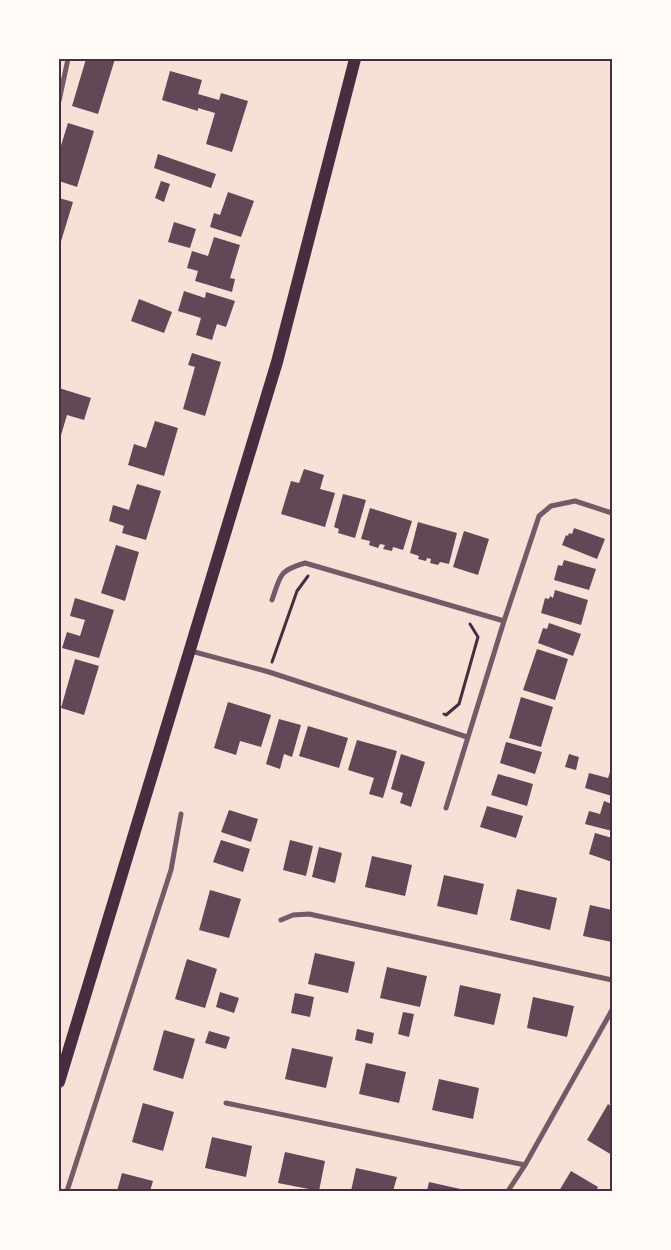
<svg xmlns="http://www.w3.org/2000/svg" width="671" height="1250" viewBox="0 0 671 1250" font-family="'Alegreya Sans',sans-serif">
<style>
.building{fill:#644757}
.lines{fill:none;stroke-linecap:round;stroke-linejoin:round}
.path{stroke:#4a2c40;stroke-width:3}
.minor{stroke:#755966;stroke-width:5}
.primary{stroke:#4a2c40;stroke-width:12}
.neatline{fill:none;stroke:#4a2c40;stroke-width:2}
</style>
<rect width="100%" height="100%" fill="#f7e1d7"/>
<path class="building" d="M86,59H115L98,114L72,106Z
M170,71L202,80L198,94L219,100L221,93L248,101L232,152L206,144L215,113L198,108V111L162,100Z
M68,123L94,131L77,187L59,181V152Z
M158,154L216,174L211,188L154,168Z
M161,181L170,184L164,202L155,198Z
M228,192L254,201L241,237L210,227L214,213L220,215Z
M59,198L73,202L59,248Z
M174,222L196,229L190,248L168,242Z
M214,237L240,245L230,278L235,279L232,292L195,281L198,271L187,268L192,251L208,256Z
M184,291L205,298L206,292L235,301L226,327L217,324L212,340L196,335L201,318L178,311Z
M139,299L172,312L164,333L131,321Z
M192,353L221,362L205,416L183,409L195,367L188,365Z
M59,388L91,398L84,420L67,415L59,442Z
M155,421L178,428L164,476L128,465L134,444L146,448Z
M304,469L324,475L320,489L335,493L325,527L281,514L291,481L299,483Z
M137,484L161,491L146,540L122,533L124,526L109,521L113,505L129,510Z
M343,494L366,500L355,538L338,533L339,529L334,527Z
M370,508L412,521L403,550L393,547L392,551L383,549L385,545L380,544L378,548L369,545L370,541L361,539Z
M418,522L457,533L449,564L440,562L438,565L430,563L431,559L427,558L426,561L418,559L419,556L410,553Z
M574,528L605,539L597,559L562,545L566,535L568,536L569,533L572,534Z
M464,531L489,539L478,575L453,567Z
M116,545L139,552L125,601L101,593Z
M564,560L596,569L589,590L554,580L558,565L562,566Z
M555,590L588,600L581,625L541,613L545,598L549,599L550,596L553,598Z
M75,598L114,610L99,658L62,648L67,632L80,636L85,620L70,616Z
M549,623L581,634L573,656L538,643L543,628L547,629Z
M537,649L568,659L555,700L523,690Z
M75,659L99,666L84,715L61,708Z
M521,697L553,707L541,747L509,738Z
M228,702L271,715L261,747L240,741L236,755L214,748Z
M279,719L301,725L292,757L284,754L280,769L266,764Z
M308,726L348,738L339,768L299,756Z
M357,740L397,751L383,798L369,794L374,778L348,770Z
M506,742L542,752L535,774L500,763Z
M401,754L425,762L411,807L400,803L403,793L391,789Z
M569,754L579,757L576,770L565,767Z
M611,769L612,770V796L585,788L589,773L608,778Z
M498,774L533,784L527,806L491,795Z
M604,801L612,804V831L585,824L589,811L600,814Z
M487,806L523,816L516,838L480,827Z
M229,810L258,819L251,842L221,832Z
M595,833L612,838V862L589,854Z
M221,840L250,849L243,872L213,862Z
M290,840L313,846L306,876L283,870Z
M319,847L342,853L335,883L312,877Z
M372,856L412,865L405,896L365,887Z
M444,875L484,884L477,915L437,906Z
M517,889L557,898L550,930L510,920Z
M210,890L241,899L229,938L199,930Z
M590,905L612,910V942L583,936Z
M315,953L355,962L348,993L308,984Z
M187,959L217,969L205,1008L175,999Z
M387,967L427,976L420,1007L380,998Z
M460,985L501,994L494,1025L454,1016Z
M220,992L239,998L234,1013L216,1007Z
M295,993L314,997L310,1017L291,1013Z
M533,997L574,1006L567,1037L527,1028Z
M403,1012L414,1014L409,1037L398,1034Z
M357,1029L374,1033L372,1044L355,1040Z
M164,1030L195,1039L183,1079L153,1070Z
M209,1031L230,1037L226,1049L205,1043Z
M292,1048L333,1057L326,1088L285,1079Z
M366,1063L406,1072L399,1103L359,1094Z
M439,1079L479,1088L473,1119L432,1110Z
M143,1103L174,1112L163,1151L132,1142Z
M608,1104L612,1107V1155L587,1140Z
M212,1137L252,1146L246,1177L205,1168Z
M285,1152L325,1161L319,1191L278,1183Z
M356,1168L397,1177L393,1191H351Z
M571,1171L598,1187L596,1191H559Z
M122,1173L153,1181L150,1191H117Z
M429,1182L465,1190V1191H427Z"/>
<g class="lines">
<path class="path" d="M272,662L297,591L308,576
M444,714L446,715L459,704L478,637L470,624"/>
<path class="minor" d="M59,101L68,59
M272,600C281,575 278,571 305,563L504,621
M191,651L269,672L467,737
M446,808L504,621L539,516L551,506L575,501L612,513
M281,920L293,915L309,914L612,980
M226,1103L525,1165
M67,1191L171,870L181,814
M508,1191L525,1165L612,1010"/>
<path class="primary" d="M59,1082L277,362L355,59"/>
</g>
<rect width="671" height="1250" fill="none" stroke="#fffaf5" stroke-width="120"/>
<rect x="60" y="60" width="551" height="1130" class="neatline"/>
</svg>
